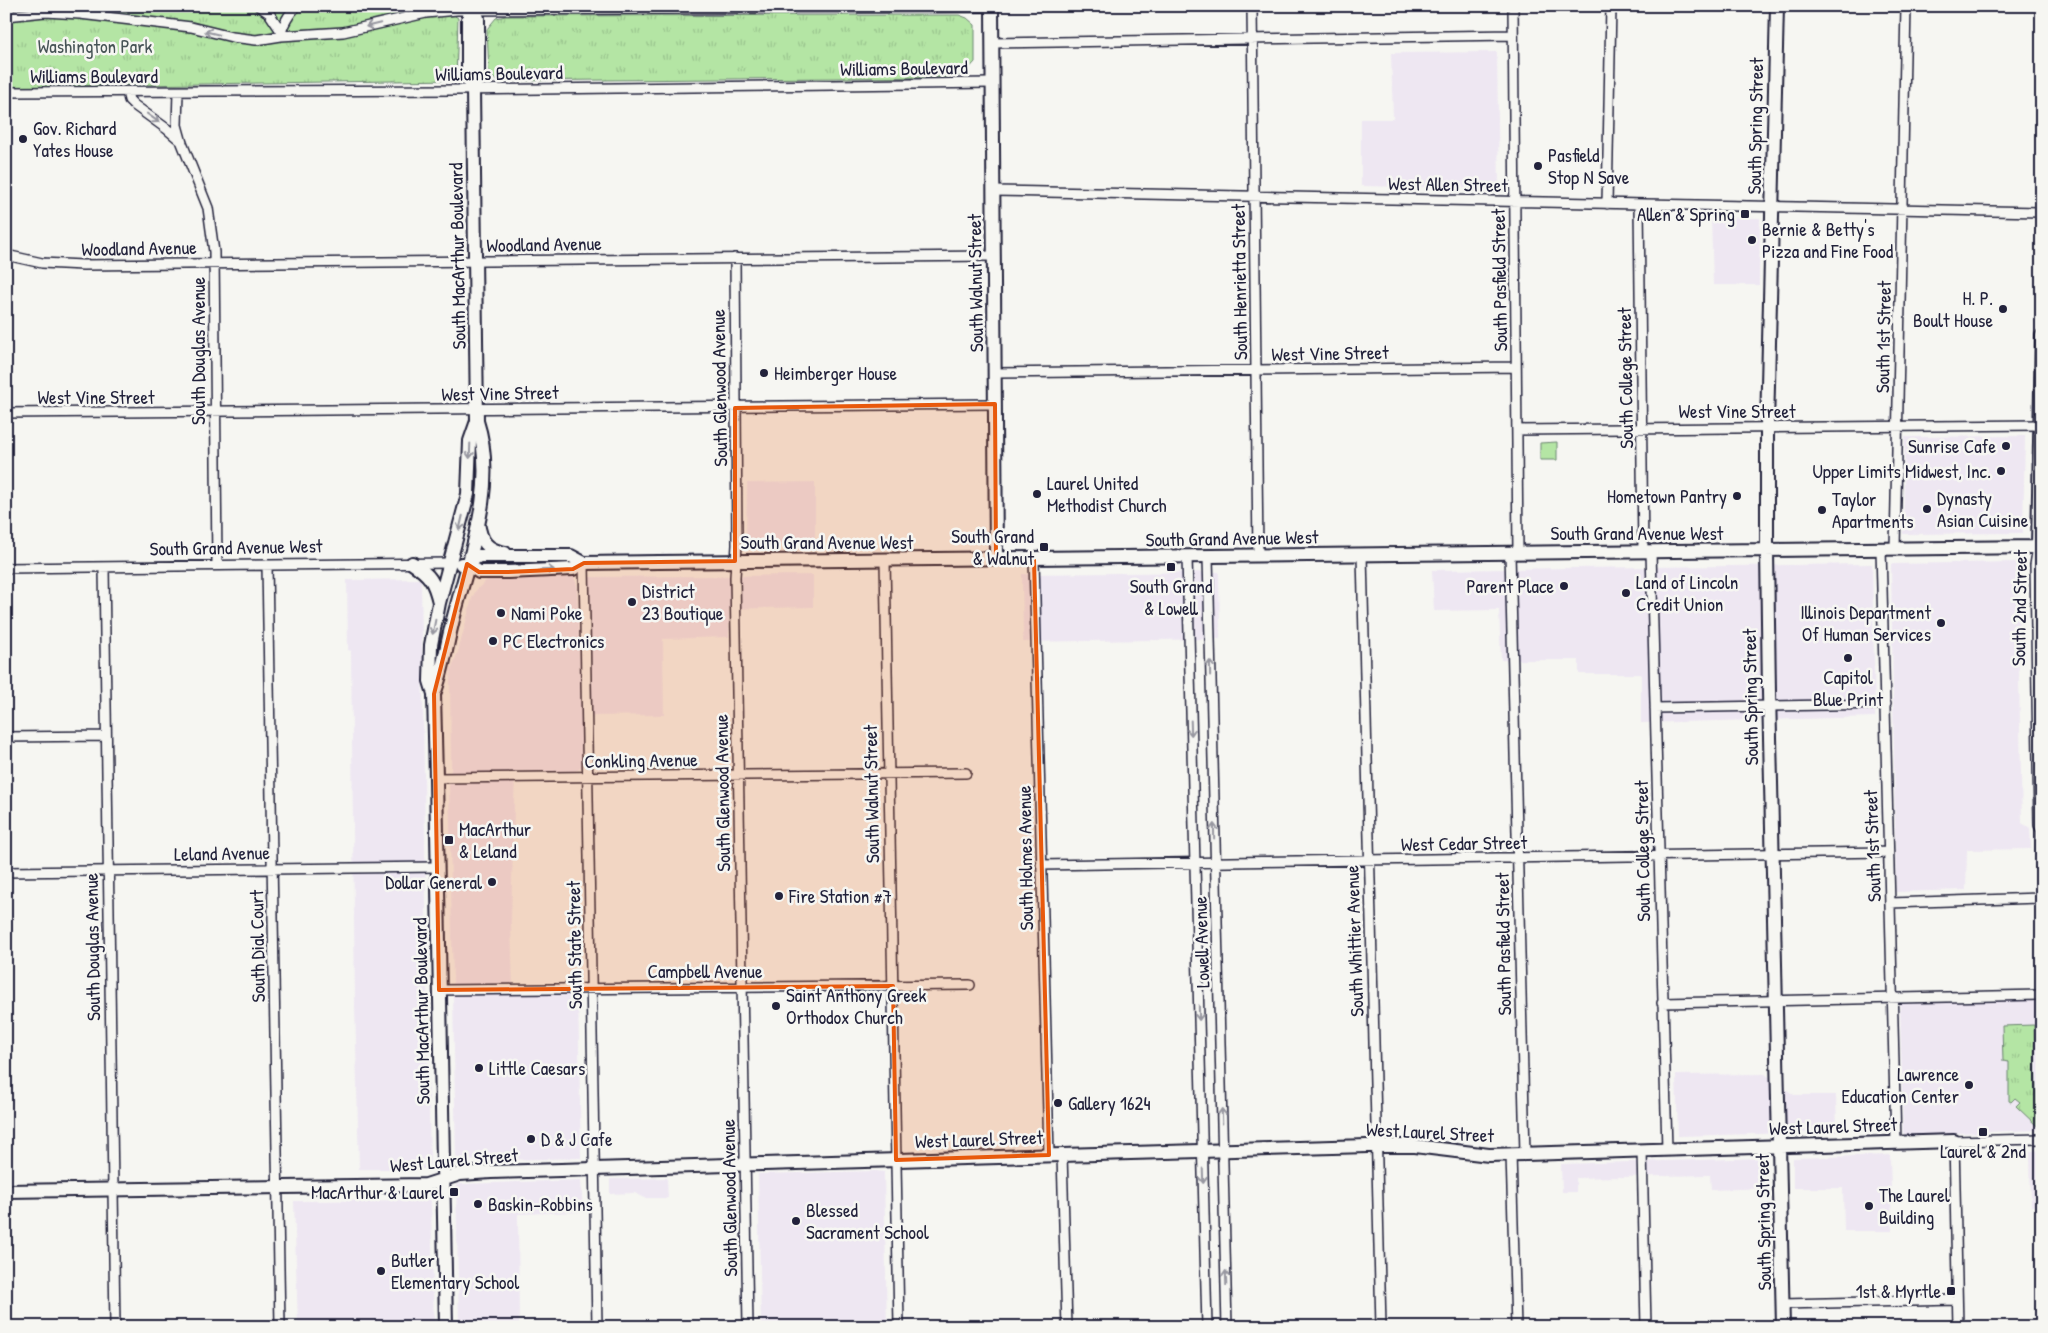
<svg xmlns="http://www.w3.org/2000/svg" width="2048" height="1333" viewBox="0 0 2048 1333" font-family="'Patrick Hand',sans-serif">
<style>
.built{fill:#eee7f2}
.grass{fill:url(#grass-tufts);stroke:#6b8470}
.garden{fill:#b4e5a4;stroke:#6b8470}
.lines{fill:none;stroke-linecap:round;stroke-linejoin:round}
.street-casing{stroke:#22223b;stroke-width:12}
.secondary-casing{stroke:#22223b;stroke-width:16}
.street{stroke:#f6f6f2;stroke-width:9}
.secondary{stroke:#f6f6f2;stroke-width:12}
.oneway{stroke:#9797a0}
.marked{fill:#e8590c;fill-opacity:0.2;stroke:#e8590c;stroke-width:4;stroke-linejoin:round}
.poi-dot{fill:#22223b;stroke:#f6f6f2;stroke-width:2}
.labels{text-anchor:middle;stroke-width:5;stroke-linejoin:round;paint-order:stroke}
.park-label{font-size:19px;fill:#465355;stroke:#f6f6f2}
.street-label{font-size:19px;fill:#22223b;stroke:#f6f6f2}
.poi-label{font-size:19px;fill:#22223b;stroke:#f6f6f2;text-anchor:start}
</style>
<defs>
<pattern id="grass-tufts" width="24" height="20" patternUnits="userSpaceOnUse" patternTransform="scale(1.25)"><rect width="24" height="20" fill="#b4e5a4"/><path d="M3 7l-1-3M5 7V3M7 7l1-3M15 17l-1-3M17 17v-4M19 17l1-3" fill="none" stroke="#9ac48e"/></pattern>
</defs>
<rect width="100%" height="100%" fill="#f6f6f2"/>
<filter id="ink" filterUnits="userSpaceOnUse"><feTurbulence type="fractalNoise" baseFrequency=".02" numOctaves="2"/><feDisplacementMap in="SourceGraphic" scale="10" xChannelSelector="R" yChannelSelector="G"/><feConvolveMatrix kernelMatrix="1 2 1 2 8 2 1 2 1" color-interpolation-filters="sRGB"/></filter>
<g filter="url(#ink)">
<path class="built" d="M1497,52L1499,189L1361,186V119H1393L1391,53Z
M1711,217L1760,218L1759,285H1713Z
M2025,436L2023,533L1903,534L1905,437Z
M815,482V545H746L747,483Z
M2019,562L2020,616L2018,628L2022,823L2030,828L2031,849L1967,850L1966,890L1896,892L1891,564Z
M1872,564L1875,717L1641,723V674H1579V660H1501L1499,610L1434,611L1432,570Z
M1219,572L1220,639L1023,642L1022,574Z
M813,575V607L729,609V637L663,639L664,715L592,716L590,577Z
M574,577L577,585L579,639L582,766L578,770L574,771H515L511,923L513,985L453,986L449,785L451,769L450,682L451,669L458,652L472,598L476,590L487,580L496,579Z
M421,579L430,1169H359L355,1005L351,651L348,650L347,580Z
M578,993L581,1158L456,1161L453,995Z
M2039,1000L2042,1114L2038,1130L1906,1135L1903,1133L1900,1004Z
M1765,1074L1794,1095H1836L1837,1132L1678,1136L1676,1075Z
M2042,1150V1206H2031L2030,1151Z
M1890,1155L1892,1231H1844L1843,1188H1793V1158Z
M1767,1158L1768,1188L1711,1190L1710,1175L1576,1178V1192H1562L1561,1164Z
M876,1171L884,1172L887,1327H761L758,1174Z
M667,1178L668,1198H645L635,1193L610,1194V1179Z
M581,1180L583,1212L518,1214L519,1327H459L456,1185L460,1184Z
M431,1200L434,1327H298L294,1201Z"/>
<path class="grass" d="M6,6H454L455,16L458,18L456,80L6,87Z
M959,15L967,18L975,25V62L963,75L949,77L497,81L489,74L487,29L496,18L506,16Z
M2034,1025L2037,1126L2016,1106L2020,1102L2015,1098L2011,1102L2009,1101V1062L2003,1061L2002,1026Z"/>
<path class="garden" d="M1557,442V460H1540V443Z"/>
<g class="lines">
<defs>
<path id="street" d="M259,6L269,13L281,31
M1252,6L1258,556
M1513,6L1518,553
M6,16L45,12L80,14L191,27L232,37L256,40L281,36L343,32L426,13L457,10L992,7
M281,36C281,27 290,12 297,6
M992,43L1513,35
M6,92L457,90L992,83
M127,92L129,100L134,105L167,129L181,141
M178,92L177,125L182,143L208,208L214,252L217,565
M993,191L2042,212
M1607,204L1611,6
M1639,204L1643,552
M6,255L42,263L83,265L993,256
M735,258L737,545L735,577L748,1327
M995,373L1516,367
M6,413L995,404
M1517,430L2041,425
M2038,547L2035,565L2039,825L2042,831V850
M1881,549L1896,1143
M1895,549L1906,6
M1651,552L1667,1150
M1510,553L1525,1154
M1362,555L1381,1327
M1187,557L1207,1327
M1208,557L1227,1327
M1034,559L1049,1155
M885,560L899,1327
M584,563L597,1327
M267,565L280,1327
M104,567L115,1327
M6,568L451,563
M1655,708L1886,704
M6,737L105,736
M436,778L966,773
M1041,865L1888,852
M6,872L437,867
M1890,903L2042,898
M439,990L970,985
M1662,1003L2042,995
M1642,1150L1646,1327
M1511,1154L1516,1327
M1062,1155L1067,1327
M1783,1304L1957,1300
M1958,1327L1954,1141L2042,1139"/>
<path id="secondary" d="M473,6L468,19V78L473,89
M992,6L996,559
M1777,6L1767,427V551L1769,692L1783,1327
M478,523C481,541 486,550 505,553
M2038,547L2042,336
M412,563C430,575 434,581 439,602
M461,564H467L479,572H508L573,569L584,563
M467,564L479,556H571L584,563L659,562L2042,547
M434,694C444,669 447,641 454,616C470,554 498,485 477,421
M6,1191L426,1185L460,1174L491,1172L1367,1146H1415L1489,1155L1954,1141
M446,1327L436,778L434,694L430,681L431,645L439,603L468,494L470,441L477,421L473,89L478,77V18L473,10"/>
</defs>
<use href="#street" class="street-casing"/>
<use href="#secondary" class="secondary-casing"/>
<use href="#street" class="street"/>
<use href="#secondary" class="secondary"/>
</g>
<defs><path id="oneway-shaft" d="M-6 0H5M1.5-3L5.5 0L1.5 3" fill="none" stroke-width="1.6" stroke-linecap="round" stroke-linejoin="round" transform="scale(1.25)"/></defs>
<g class="oneway">
<use href="#oneway-shaft" transform="translate(373 25) rotate(166)"/>
<use href="#oneway-shaft" transform="translate(212 33) rotate(-166)"/>
<use href="#oneway-shaft" transform="translate(153 118) rotate(36)"/>
<use href="#oneway-shaft" transform="translate(470 451) rotate(92)"/>
<use href="#oneway-shaft" transform="translate(461 523) rotate(103)"/>
<use href="#oneway-shaft" transform="translate(547 570) rotate(-2)"/>
<use href="#oneway-shaft" transform="translate(434 627) rotate(101)"/>
<use href="#oneway-shaft" transform="translate(1210 668) rotate(-91)"/>
<use href="#oneway-shaft" transform="translate(1191 728) rotate(88)"/>
<use href="#oneway-shaft" transform="translate(1214 831) rotate(-91)"/>
<use href="#oneway-shaft" transform="translate(1199 1013) rotate(89)"/>
<use href="#oneway-shaft" transform="translate(1222 1116) rotate(-92)"/>
<use href="#oneway-shaft" transform="translate(1203 1176) rotate(88)"/>
<use href="#oneway-shaft" transform="translate(1226 1278) rotate(-92)"/>
</g>
</g>
<path class="marked" d="M995,404L996,559H1034L1049,1155L896,1160L893,986L439,990L434,694L467,564L479,572H508L573,569L584,563L735,561V408Z"/>
<g class="poi-dot">
<circle cx="23" cy="139" r="5"/>
<circle cx="1538" cy="166" r="5"/>
<rect x="1740" y="209" width="10" height="10" rx="2.5"/>
<circle cx="1752" cy="240" r="5"/>
<circle cx="2003" cy="309" r="5"/>
<circle cx="764" cy="373" r="5"/>
<circle cx="2006" cy="446" r="5"/>
<circle cx="2001" cy="471" r="5"/>
<circle cx="1037" cy="494" r="5"/>
<circle cx="1737" cy="496" r="5"/>
<circle cx="1927" cy="509" r="5"/>
<circle cx="1822" cy="510" r="5"/>
<rect x="1039" y="542" width="10" height="10" rx="2.5"/>
<rect x="1166" y="562" width="10" height="10" rx="2.5"/>
<circle cx="1564" cy="586" r="5"/>
<circle cx="1626" cy="593" r="5"/>
<circle cx="632" cy="602" r="5"/>
<circle cx="501" cy="613" r="5"/>
<circle cx="1941" cy="623" r="5"/>
<circle cx="493" cy="641" r="5"/>
<circle cx="1848" cy="658" r="5"/>
<rect x="444" y="835" width="10" height="10" rx="2.5"/>
<circle cx="492" cy="882" r="5"/>
<circle cx="779" cy="896" r="5"/>
<circle cx="776" cy="1006" r="5"/>
<circle cx="479" cy="1068" r="5"/>
<circle cx="1969" cy="1085" r="5"/>
<circle cx="1058" cy="1103" r="5"/>
<rect x="1978" y="1127" width="10" height="10" rx="2.5"/>
<circle cx="531" cy="1139" r="5"/>
<rect x="449" y="1187" width="10" height="10" rx="2.5"/>
<circle cx="478" cy="1204" r="5"/>
<circle cx="1869" cy="1206" r="5"/>
<circle cx="796" cy="1221" r="5"/>
<circle cx="381" cy="1271" r="5"/>
<rect x="1946" y="1286" width="10" height="10" rx="2.5"/>
</g>
<g class="labels">
<g class="park-label">
<text x="95" y="53">Washington Park</text>
</g>
<g class="street-label">
<text transform="translate(904 68) rotate(-1)" y="7">Williams Boulevard</text>
<text transform="translate(499 73) rotate(-1)" y="7">Williams Boulevard</text>
<text x="94" y="83">Williams Boulevard</text>
<text transform="translate(1755 126) rotate(-89)" y="7">South Spring Street</text>
<text transform="translate(1448 184) rotate(1)" y="7">West Allen Street</text>
<text transform="translate(544 244) rotate(-1)" y="7">Woodland Avenue</text>
<text transform="translate(139 248) rotate(-1)" y="7">Woodland Avenue</text>
<text transform="translate(457 256) rotate(-91)" y="7">South MacArthur Boulevard</text>
<text transform="translate(1499 280) rotate(-91)" y="7">South Pasfield Street</text>
<text transform="translate(1239 282) rotate(-91)" y="7">South Henrietta Street</text>
<text transform="translate(975 283) rotate(-91)" y="7">South Walnut Street</text>
<text transform="translate(1883 337) rotate(-89)" y="7">South 1st Street</text>
<text transform="translate(198 351) rotate(-90)" y="7">South Douglas Avenue</text>
<text transform="translate(1330 353) rotate(-1)" y="7">West Vine Street</text>
<text transform="translate(1625 378) rotate(-91)" y="7">South College Street</text>
<text transform="translate(719 388) rotate(-91)" y="7">South Glenwood Avenue</text>
<text transform="translate(500 393) rotate(-1)" y="7">West Vine Street</text>
<text x="96" y="404">West Vine Street</text>
<text x="1737" y="418">West Vine Street</text>
<text x="1637" y="540">South Grand Avenue West</text>
<text transform="translate(1232 538) rotate(-1)" y="7">South Grand Avenue West</text>
<text x="827" y="549">South Grand Avenue West</text>
<text transform="translate(236 547) rotate(-1)" y="7">South Grand Avenue West</text>
<text transform="translate(2019 608) rotate(-89)" y="7">South 2nd Street</text>
<text transform="translate(1750 697) rotate(-91)" y="7">South Spring Street</text>
<text transform="translate(641 760) rotate(-1)" y="7">Conkling Avenue</text>
<text transform="translate(722 793) rotate(-91)" y="7">South Glenwood Avenue</text>
<text transform="translate(871 794) rotate(-91)" y="7">South Walnut Street</text>
<text transform="translate(1464 843) rotate(-1)" y="7">West Cedar Street</text>
<text transform="translate(1872 846) rotate(-92)" y="7">South 1st Street</text>
<text transform="translate(1642 851) rotate(-91)" y="7">South College Street</text>
<text transform="translate(222 853) rotate(-1)" y="7">Leland Avenue</text>
<text transform="translate(1025 858) rotate(-91)" y="7">South Holmes Avenue</text>
<text transform="translate(1354 941) rotate(-92)" y="7">South Whittier Avenue</text>
<text transform="translate(1201 942) rotate(-92)" y="7">Lowell Avenue</text>
<text transform="translate(1503 944) rotate(-91)" y="7">South Pasfield Street</text>
<text transform="translate(574 945) rotate(-91)" y="7">South State Street</text>
<text transform="translate(257 946) rotate(-91)" y="7">South Dial Court</text>
<text transform="translate(92 947) rotate(-91)" y="7">South Douglas Avenue</text>
<text x="705" y="978">Campbell Avenue</text>
<text transform="translate(421 1011) rotate(-91)" y="7">South MacArthur Boulevard</text>
<text transform="translate(1833 1126) rotate(-2)" y="7">West Laurel Street</text>
<text transform="translate(1430 1132) rotate(3)" y="7">West Laurel Street</text>
<text transform="translate(979 1139) rotate(-2)" y="7">West Laurel Street</text>
<text transform="translate(454 1160) rotate(-5)" y="7">West Laurel Street</text>
<text transform="translate(729 1198) rotate(-91)" y="7">South Glenwood Avenue</text>
<text transform="translate(1763 1222) rotate(-91)" y="7">South Spring Street</text>
</g>
<g class="poi-label">
<text x="33" y="135">Gov. Richard<tspan x="33" dy="22">Yates House</tspan></text>
<text x="1548" y="162">Pasfield<tspan x="1548" dy="22">Stop N Save</tspan></text>
<text x="1735" y="221" text-anchor="end">Allen &amp; Spring</text>
<text x="1762" y="236">Bernie &amp; Betty's<tspan x="1762" dy="22">Pizza and Fine Food</tspan></text>
<text x="1993" y="305" text-anchor="end">H. P.<tspan x="1993" dy="22">Boult House</tspan></text>
<text x="774" y="380">Heimberger House</text>
<text x="1996" y="453" text-anchor="end">Sunrise Cafe</text>
<text x="1991" y="478" text-anchor="end">Upper Limits Midwest, Inc.</text>
<text x="1047" y="490">Laurel United<tspan x="1047" dy="22">Methodist Church</tspan></text>
<text x="1727" y="503" text-anchor="end">Hometown Pantry</text>
<text x="1937" y="505">Dynasty<tspan x="1937" dy="22">Asian Cuisine</tspan></text>
<text x="1832" y="506">Taylor<tspan x="1832" dy="22">Apartments</tspan></text>
<text x="1034" y="543" text-anchor="end">South Grand<tspan x="1034" dy="22">&amp; Walnut</tspan></text>
<text x="1636" y="589">Land of Lincoln<tspan x="1636" dy="22">Credit Union</tspan></text>
<text x="1171" y="593" text-anchor="middle">South Grand<tspan x="1171" dy="22">&amp; Lowell</tspan></text>
<text x="1554" y="593" text-anchor="end">Parent Place</text>
<text x="642" y="598">District<tspan x="642" dy="22">23 Boutique</tspan></text>
<text x="1931" y="619" text-anchor="end">Illinois Department<tspan x="1931" dy="22">Of Human Services</tspan></text>
<text x="511" y="620">Nami Poke</text>
<text x="503" y="648">PC Electronics</text>
<text x="1848" y="684" text-anchor="middle">Capitol<tspan x="1848" dy="22">Blue Print</tspan></text>
<text x="459" y="836">MacArthur<tspan x="459" dy="22">&amp; Leland</tspan></text>
<text x="482" y="889" text-anchor="end">Dollar General</text>
<text x="789" y="903">Fire Station #7</text>
<text x="786" y="1002">Saint Anthony Greek<tspan x="786" dy="22">Orthodox Church</tspan></text>
<text x="489" y="1075">Little Caesars</text>
<text x="1959" y="1081" text-anchor="end">Lawrence<tspan x="1959" dy="22">Education Center</tspan></text>
<text x="1068" y="1110">Gallery 1624</text>
<text x="541" y="1146">D &amp; J Cafe</text>
<text x="1983" y="1158" text-anchor="middle">Laurel &amp; 2nd</text>
<text x="444" y="1199" text-anchor="end">MacArthur &amp; Laurel</text>
<text x="1879" y="1202">The Laurel<tspan x="1879" dy="22">Building</tspan></text>
<text x="488" y="1211">Baskin-Robbins</text>
<text x="806" y="1217">Blessed<tspan x="806" dy="22">Sacrament School</tspan></text>
<text x="391" y="1267">Butler<tspan x="391" dy="22">Elementary School</tspan></text>
<text x="1941" y="1298" text-anchor="end">1st &amp; Myrtle</text>
</g>
</g>
<rect width="2048" height="1333" fill="none" stroke="#f6f6f2" stroke-width="25"/>
<rect x="12" y="12" width="2023" height="1308" fill="none" stroke="#22223b" stroke-width="2" filter="url(#ink)"/>
</svg>
